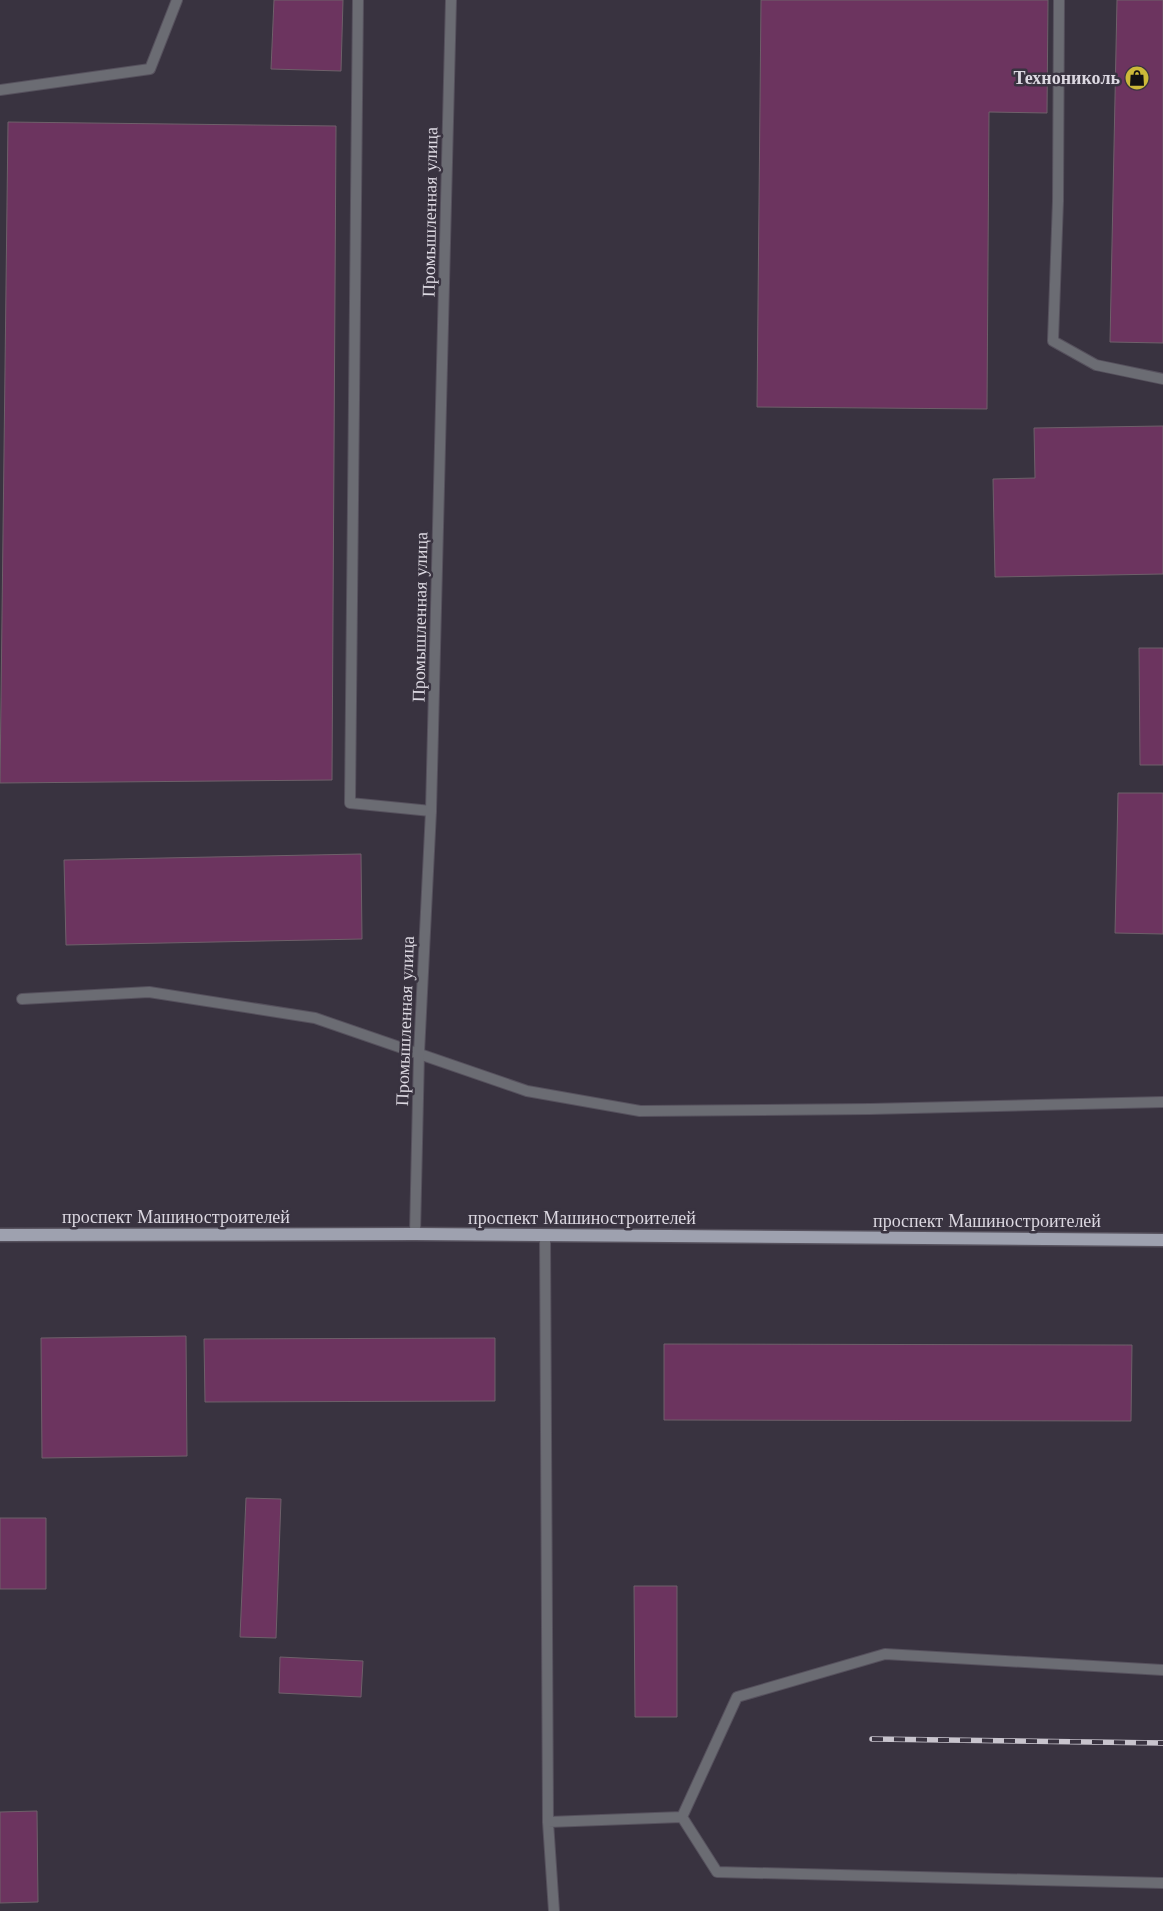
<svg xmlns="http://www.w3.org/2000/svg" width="1163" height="1911" viewBox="0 0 1163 1911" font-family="'Libre Baskerville',serif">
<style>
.building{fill:#6c345f;stroke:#6e606a}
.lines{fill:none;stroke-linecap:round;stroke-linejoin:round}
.lane-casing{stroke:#56515d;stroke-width:12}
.street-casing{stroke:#56515d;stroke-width:12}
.primary-casing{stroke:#56515d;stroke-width:15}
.lane{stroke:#6b6c73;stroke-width:10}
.street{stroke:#6b6c73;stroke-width:10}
.primary{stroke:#9ea1af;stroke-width:12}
.rail-casing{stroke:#c8c4cd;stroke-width:5.5}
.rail{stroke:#393340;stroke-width:4;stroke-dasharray:11;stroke-linecap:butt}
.labels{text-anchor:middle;stroke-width:5;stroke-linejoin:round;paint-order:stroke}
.poi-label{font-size:18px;font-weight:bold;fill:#dcd8e1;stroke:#393340;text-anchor:end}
.street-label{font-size:18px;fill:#dcd8e1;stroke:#393340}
</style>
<rect width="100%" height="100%" fill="#393340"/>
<path class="building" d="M274,0H343L341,71L271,69Z
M761,0H1048L1047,113L989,112L987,409L757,407Z
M1117,0H1163V343L1110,342Z
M8,122L336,126L332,780L0,783Z
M1163,426V574L995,577L993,479L1035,478L1034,428Z
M1139,648H1163V765H1140Z
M1118,793H1163V934L1115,933Z
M361,854L362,939L66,945L64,860Z
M186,1336L187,1456L42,1458L41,1338Z
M495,1338V1401L205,1402L204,1339Z
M664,1344L1132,1345L1131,1421L664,1420Z
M246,1498L281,1499L276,1638L240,1637Z
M0,1518H46V1589H0Z
M634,1586H677V1717H635Z
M280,1657L363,1661L361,1697L279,1693Z
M37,1811L38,1902L0,1903V1812Z"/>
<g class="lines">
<defs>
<path id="lane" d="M358,0L350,803L431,811
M1059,0L1058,201L1053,341L1096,365L1163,379
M0,90L150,69L177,0
M22,999L149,992L315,1018L527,1091L640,1111L870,1109L1163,1102
M545,1235L548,1822L554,1911
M682,1817L717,1872L1163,1883
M548,1822L682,1817L737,1697L885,1654L1163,1670"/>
<path id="street" d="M415,1234L419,1053L431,811L451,0"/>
<path id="primary" d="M0,1235L415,1234L1163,1240"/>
</defs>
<use href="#lane" class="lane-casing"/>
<use href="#street" class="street-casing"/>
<use href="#primary" class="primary-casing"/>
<use href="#lane" class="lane"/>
<use href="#street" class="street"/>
<use href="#primary" class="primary"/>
<defs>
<path id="rail" d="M872,1739L1163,1743"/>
</defs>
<use href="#rail" class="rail-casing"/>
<use href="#rail" class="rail"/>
</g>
<defs>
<symbol id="shop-disc" viewBox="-11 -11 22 22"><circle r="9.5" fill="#ccb939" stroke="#393340"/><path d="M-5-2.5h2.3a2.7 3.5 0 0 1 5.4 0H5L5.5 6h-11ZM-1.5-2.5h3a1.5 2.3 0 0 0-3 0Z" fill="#111"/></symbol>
</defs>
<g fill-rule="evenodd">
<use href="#shop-disc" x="1123" y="64" width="28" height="28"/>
</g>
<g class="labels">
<g class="poi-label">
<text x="1120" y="84">Технониколь</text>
</g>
<g class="street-label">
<text transform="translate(430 212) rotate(-89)" y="6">Промышленная улица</text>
<text transform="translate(420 617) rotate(-89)" y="6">Промышленная улица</text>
<text transform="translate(405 1021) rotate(-88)" y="6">Промышленная улица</text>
<text x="176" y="1223">проспект Машиностроителей</text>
<text x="582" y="1224">проспект Машиностроителей</text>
<text x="987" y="1227">проспект Машиностроителей</text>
</g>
</g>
</svg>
